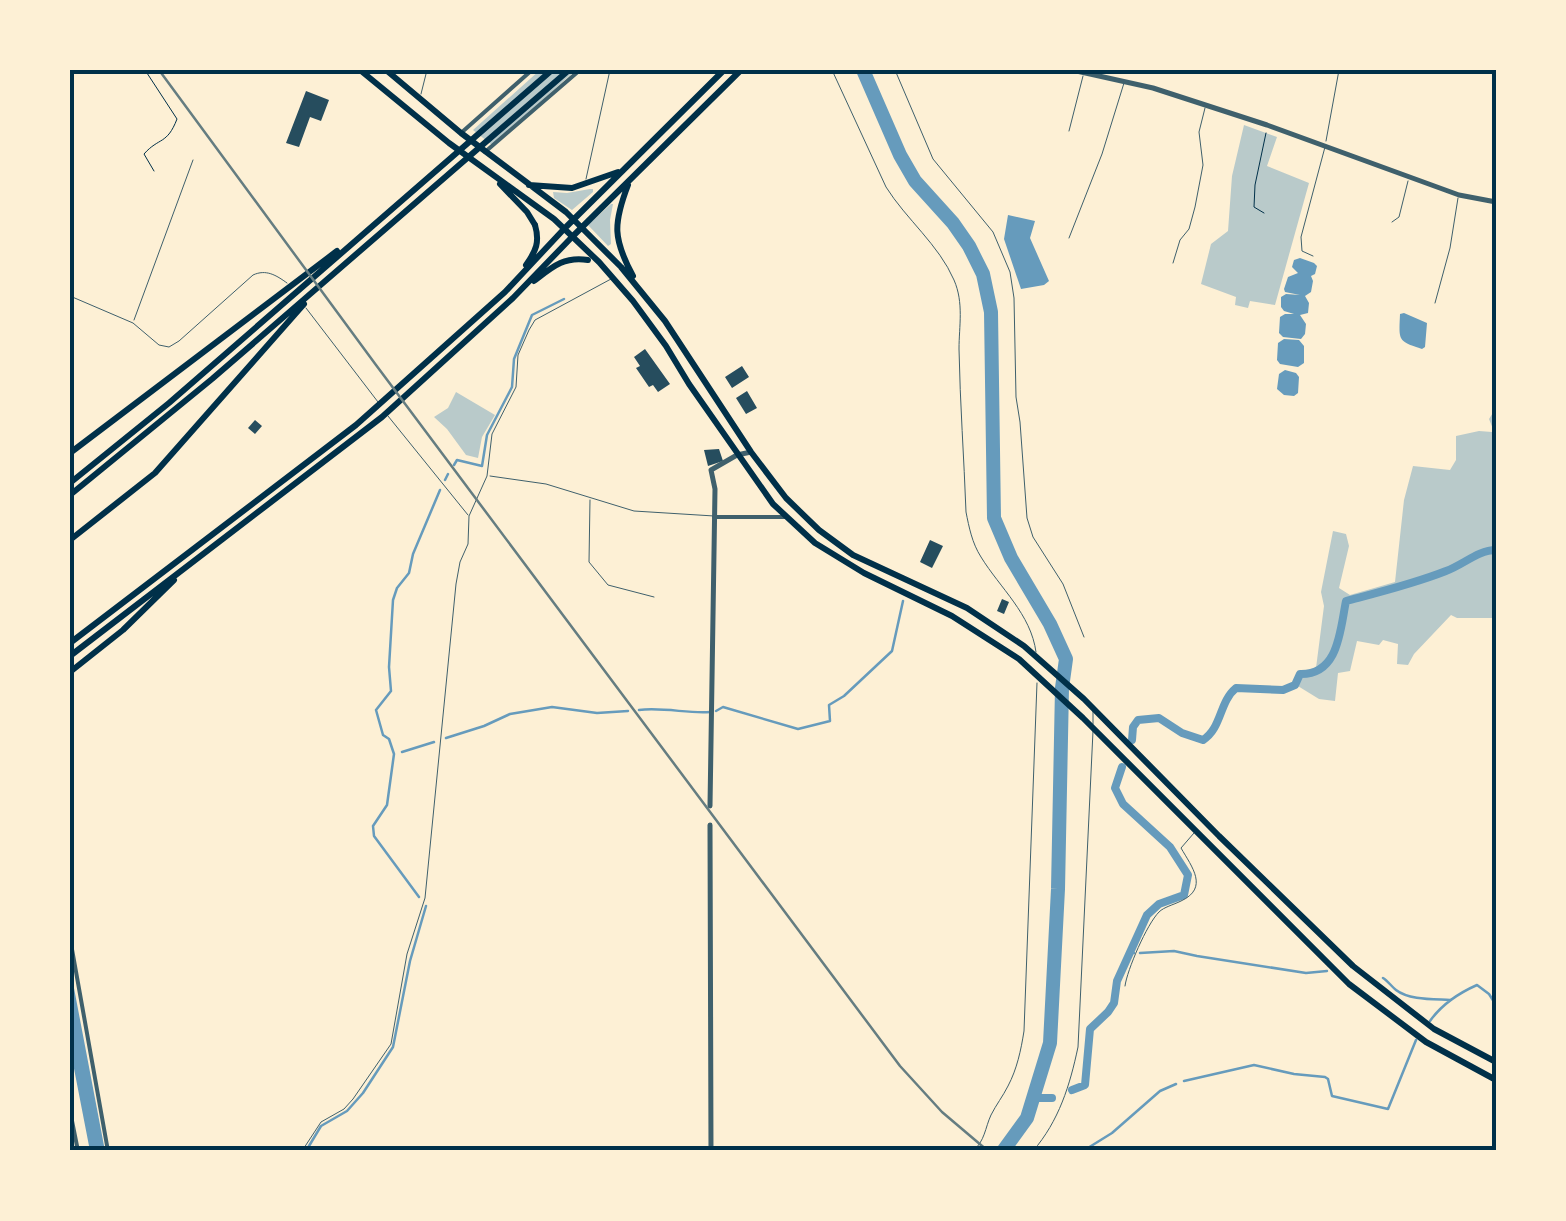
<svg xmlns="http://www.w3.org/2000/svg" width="1566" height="1221" viewBox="0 0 1566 1221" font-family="Lato,sans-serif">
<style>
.green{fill:#b9caca}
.water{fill:#669bbc}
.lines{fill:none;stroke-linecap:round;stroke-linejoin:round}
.stream{stroke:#669bbc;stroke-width:2.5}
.canal{stroke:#669bbc;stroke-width:8}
.river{stroke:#669bbc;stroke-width:14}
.building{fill:#264d5e}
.path{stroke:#003049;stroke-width:1}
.service{stroke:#3f606c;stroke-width:1}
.minor{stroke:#3f606c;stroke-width:4}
.tertiary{stroke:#3f606c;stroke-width:5}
.primary{stroke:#003049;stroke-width:6}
.motorway{stroke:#003049;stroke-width:6}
.rail{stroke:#657d81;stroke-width:2.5}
.neatline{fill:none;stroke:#003049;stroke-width:4}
</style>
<rect width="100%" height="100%" fill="#fdf0d5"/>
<path class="green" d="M540,70H576L492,145L473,130Z
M1244,125L1277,137L1267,166L1309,183L1275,305L1250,301L1248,308L1235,305L1236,297L1201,284L1211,244L1228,231L1232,176Z
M590,189H593V192L572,210L554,198L553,192L567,193Z
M611,204H613L610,220L611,244L608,246L588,225Z
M456,392L495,415L482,437L478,458L466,455L447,429L434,417L448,408Z
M1496,408L1493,549L1496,618H1457L1451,615L1414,654L1408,665L1397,664L1398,644L1383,640L1379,645L1357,641L1350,671L1338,673L1335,701L1319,699L1293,683L1299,675L1316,668L1324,606L1321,592L1333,531L1346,534L1349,546L1339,588L1350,595L1395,582L1404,500L1413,466L1450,470L1456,460V436L1479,431L1492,432L1493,429L1489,419Z"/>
<path class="water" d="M1008,215L1035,221L1030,238L1049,281L1044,285L1021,289L1004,239Z
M1300,258L1314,263L1317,266L1315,274L1311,276L1313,281L1311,292L1305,296L1309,303L1308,313L1300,315L1306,324L1305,334L1301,339L1283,337L1279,333L1280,317L1285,314H1294L1284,311L1281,307V297L1286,294L1300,295L1285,292L1284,289L1288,277L1298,273L1292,267L1294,260Z
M1404,313L1427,323L1425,347L1422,349C1397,341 1399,340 1400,314Z
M1284,339L1299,340L1304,346V363L1298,367L1280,364L1277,360L1278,343Z
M1285,370L1296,373L1299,377L1298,393L1294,396L1284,395L1277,389L1279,374Z
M70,967L105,1151H90L70,1048Z"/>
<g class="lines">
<path class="stream" d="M454,465L457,460L482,466L487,435L512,387L514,359L532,315L564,299
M445,480L448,474
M639,710C664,707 689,714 710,712
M716,711L723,707L798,729L830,721L829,705L844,696L892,651L903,601
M446,738L484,726L510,714L552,707L597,713L628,711
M402,752L434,742
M419,897L374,836L373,826L387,805L394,754L389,739L383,735L376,710L391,691L389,667L393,600L397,588L409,573L413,554L440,490
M1129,953H1134
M1140,953L1174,951L1197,956L1306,973L1327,971
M1383,978C1388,981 1391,986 1396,990C1409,1000 1433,999 1450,1000
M1430,1021C1442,1004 1459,993 1477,985L1489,994L1496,1005
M1184,1081L1254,1065L1294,1074L1325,1077L1328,1079L1332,1096L1388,1109L1416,1040
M70,1132L74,1151
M306,1151L321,1126L347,1111L363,1093L393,1047L410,961L426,906
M1083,1151L1112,1133L1160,1091L1176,1084"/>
<path class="canal" d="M1132,740L1133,727L1138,720L1159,718L1182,733L1203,740C1222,728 1219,702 1236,688L1283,690L1295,685L1300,674C1339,675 1340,630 1346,601C1380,592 1413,584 1446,571C1463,565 1478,550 1496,550
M1072,1090L1085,1085L1090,1029L1108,1012L1114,1003L1117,981L1147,915L1159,904L1184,895L1188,875L1170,847L1123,804L1115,788L1122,767
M1034,1098H1052"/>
<path class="river" d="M863,70L900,155L915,181L953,223L969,246L983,274L991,312L994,518L1011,558L1050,624L1066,659L1062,688L1058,889L1050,1043L1027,1118L1003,1151"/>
</g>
<path class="building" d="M306,91L329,100L321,121L310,117L299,147L286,143Z
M645,349L670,384L658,392L653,385L649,387L636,368L640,366L634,357Z
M742,366L749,377L732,388L725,377Z
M747,391L757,408L746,414L736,398Z
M255,420L262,426L255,434L248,428Z
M719,449L723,461L708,466L704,450Z
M930,540L943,546L932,568L920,562Z
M1002,599L1009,602L1004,614L997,611Z"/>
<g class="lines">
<path class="path" d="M145,70L177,119C167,145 159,137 144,154L154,171
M1264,213L1254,207L1255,185L1266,133"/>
<path class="service" d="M832,70L886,187C906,219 939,245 954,280C964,303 959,326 959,349C960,403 964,458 966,512C969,527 972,543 981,557C1000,588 1031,614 1036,652
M895,70L933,159L993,232L1010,272L1014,298L1016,397L1020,422L1027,518L1033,537L1063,584L1084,637
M421,94L427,70
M1069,131L1083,76
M1326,141L1339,70
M586,179L610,70
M1392,222L1399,217L1408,181
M1069,238L1102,154L1124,83
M1313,256L1302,251L1301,237L1325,147
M1173,263L1180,240L1189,229L1195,207L1203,165L1199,132L1205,108
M70,296L133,323L159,345L169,347L179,341L253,275C266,269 276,275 287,283
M1435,303L1450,248L1458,198
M306,308L378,402
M134,320L193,160
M388,416L468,515
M490,476L546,484L634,511L714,516
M590,500L589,562L608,585L654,597
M1093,711V724
M1125,986C1127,970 1147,924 1159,912C1164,907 1173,905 1181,901C1209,888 1192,867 1181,848L1194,833
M302,1151L321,1122L344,1109L353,1099L391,1044L407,954L425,898L456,584L460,562L468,544L469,516L487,476L492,434L516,387L518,355L529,330L535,320L611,279
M973,1151C985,1141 985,1128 991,1115C996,1105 1003,1096 1008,1086C1017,1069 1021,1050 1024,1031L1037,683
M1033,1151C1059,1121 1070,1085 1078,1047L1093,731"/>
<path class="minor" d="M461,133L532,70
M485,152L580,70
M714,517H785
M70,938L108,1151
M70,1111L78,1151"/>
<path class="tertiary" d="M1072,70L1153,88L1267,125L1459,195L1496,202
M710,806L715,489L711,470L737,455L751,452
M710,825L711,1151"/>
<path class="primary" d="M360,70L449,143L554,219L599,262L633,301L666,346L689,384L773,504L815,543L864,573L952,616L1019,659L1083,718L1349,984L1426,1042L1496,1080
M386,70L461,133L566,212L621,267L665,321L751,452L786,498L819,530L853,555L967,608L1024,646L1084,699L1219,836L1353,966L1434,1029L1496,1062
M500,184L527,212L535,225
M529,185L572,188L618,172
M628,185C613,224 613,239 633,276
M564,229L724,70
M572,237L741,70"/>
<path class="motorway" d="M526,265C536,251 540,242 535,225
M534,281C552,267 564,256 588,260
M70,453L337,251
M70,483L169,403L552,70
M70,495L212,379L569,70
M70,540L155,473L304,304
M70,643L356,425L505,292L564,229
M70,656L382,417L513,298L572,237
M70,672L123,630L174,580"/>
<path class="rail" d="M159,70L376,365L900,1066L942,1112L988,1151"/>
</g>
<rect width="1566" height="1221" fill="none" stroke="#fdf0d5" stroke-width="145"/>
<rect x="72" y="72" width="1422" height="1076" class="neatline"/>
</svg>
